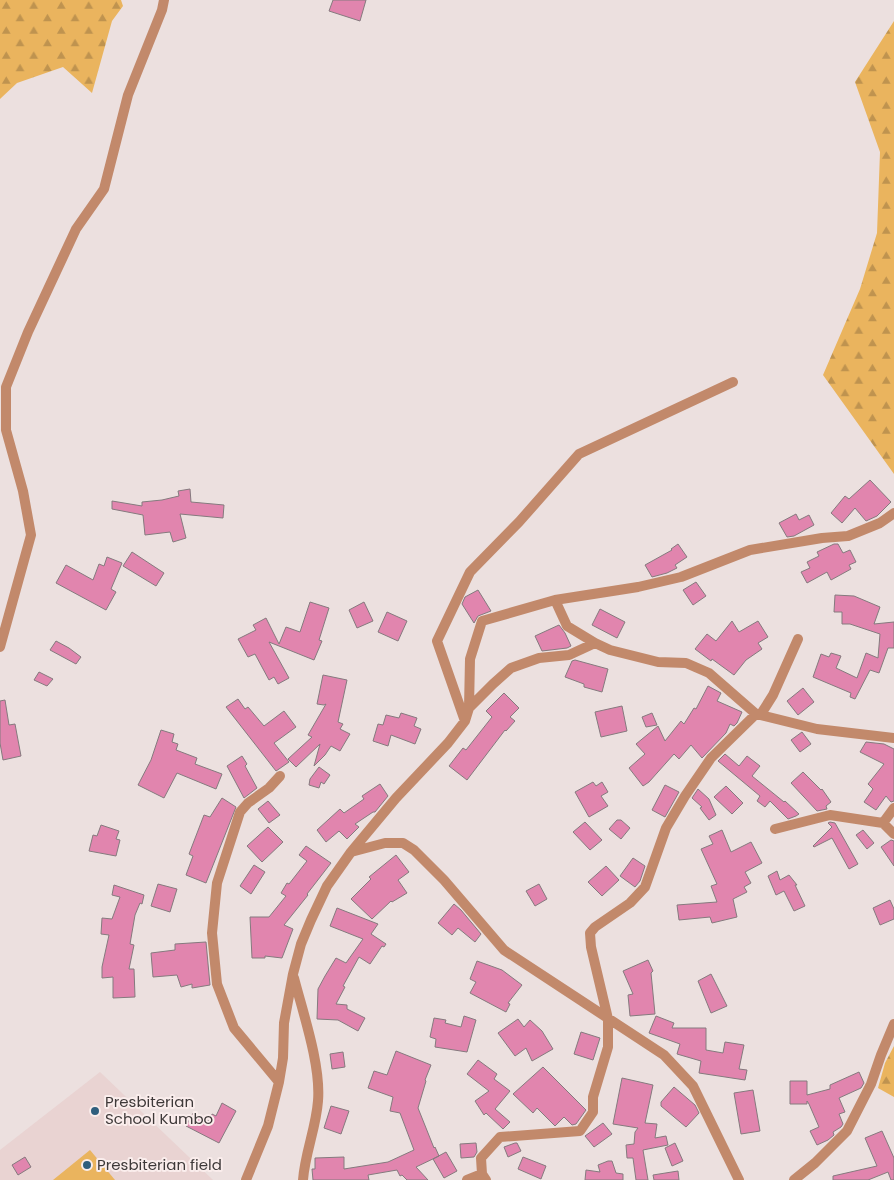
<svg xmlns="http://www.w3.org/2000/svg" width="894" height="1180" viewBox="0 0 894 1180" font-family="Poppins,sans-serif">
<style>
.built{fill:#e9d3d2}
.grass{fill:#eab45e}
.forest{fill:url(#forest-firs)}
.building{fill:#e185ae;stroke:#857a7e}
.lines{fill:none;stroke-linecap:round;stroke-linejoin:round}
.minor{stroke:#c2896b;stroke-width:10}
.poi-dot{fill:#2f5e7d;stroke:#faedec;stroke-width:2}
.labels{text-anchor:middle;stroke-width:4;stroke-linejoin:round;paint-order:stroke}
.poi-label{font-size:15px;fill:#3e3939;stroke:#faedec;text-anchor:start}
</style>
<defs>
<pattern id="forest-firs" width="22" height="20" patternUnits="userSpaceOnUse" patternTransform="scale(1.25)"><rect width="22" height="20" fill="#eab45e"/><path d="M5 1l3.5 6h-7zM16 11l3.5 6h-7z" fill="#bf934f"/></pattern>
</defs>
<rect width="100%" height="100%" fill="#ece0df"/>
<path class="built" d="M100,1072L213,1180H0V1150Z"/>
<path class="grass" d="M90,1150L115,1180H53Z"/>
<path class="forest" d="M0,0H121L123,6L112,21L92,93L63,67L17,83L0,99Z
M894,21V474L823,375L860,289L877,233L880,152L855,82Z
M894,1046V1097L878,1088L885,1063Z"/>
<path class="building" d="M333,0H366L360,21L329,11Z
M870,480L891,502L877,516L866,521L855,508L842,523L831,513L845,496L849,499Z
M190,489L191,502L224,505L223,518L180,514L186,538L173,542L170,532L145,535L143,515L112,509V501L142,506V502L162,500L179,496L178,491Z
M796,514L799,520L809,515L814,525L794,536L787,537L779,523Z
M678,544L687,557L675,565L677,568L667,573L652,577L645,565L672,550L671,549Z
M834,544H838L843,553L850,550L856,562L849,565L851,569L831,580L827,572L807,583L801,572L810,568L807,562L819,556L817,552Z
M132,552L164,573L156,586L123,566Z
M107,557L122,563L111,589L116,592L106,610L56,583L66,565L93,580L99,564L104,566Z
M696,582L706,596L693,605L683,590Z
M478,590L491,611L478,616L474,623L462,604L465,597Z
M835,595L854,596L880,607L874,624L894,622V648H888L879,673L870,670L855,699L850,697L851,693L813,677L821,654L829,657L831,653L841,656L836,668L857,678L866,653L878,658L880,634L850,624H842V612H834Z
M310,602L329,608L319,640L322,641L314,660L269,642L289,678L278,684L274,677L269,680L255,654L248,657L238,639L256,630L253,625L266,618L279,644L286,627L300,632Z
M364,602L373,621L357,628L349,610Z
M600,609L625,622L617,638L592,625Z
M387,612L407,621L398,641L378,632Z
M732,621L739,632L758,621L768,637L758,643L762,649L746,660L734,675L712,659L711,661L695,649L707,634L716,641Z
M559,625L565,633L571,646L567,648L542,651L535,636Z
M56,641L69,648L81,657L76,664L50,650Z
M575,660L608,669L602,692L584,687V684L565,677L572,661Z
M39,672L53,679L47,686L34,680Z
M323,675L347,680L338,722L343,724L340,729L350,734L340,751L331,746L325,755L314,766L320,744L296,767L288,759L312,737L308,735L326,704L324,705L317,704Z
M708,686L721,693L717,701L742,712L737,723L734,726L730,724L726,733L702,758L691,745L679,759L674,754L649,782L643,786L629,768L645,754L636,744L658,726L665,741L681,721L684,724L694,708L696,709Z
M803,688L814,702L798,715L787,701Z
M504,693L519,708L510,717L515,721L506,731L505,730L467,780L449,766L463,748L466,750L492,717L486,711Z
M238,699L245,709L248,707L264,726L284,711L296,727L274,743L289,762L279,769L276,771L226,707Z
M5,700L9,725L15,724L21,756L3,760L0,743V701Z
M622,706L627,731L601,737L595,712Z
M401,713L417,718L414,726L421,729L415,744L391,735L388,746L373,741L378,724L383,725L386,715L399,718Z
M652,713L657,725L646,727L642,717Z
M161,730L174,734L172,742L178,744L176,750L197,758L195,764L222,774L216,789L177,773L164,798L138,785L151,760Z
M802,732L811,744L800,752L791,740Z
M866,742L884,744L894,749V801L891,802L886,796L876,810L864,802L873,789L868,784L884,764L860,752Z
M725,754L739,766L747,756L760,766L752,776L784,802L785,801L799,814L796,816L788,819L770,801L765,807L757,801L760,796L718,761Z
M242,756L247,764L245,766L257,788L244,798L227,766Z
M319,767L330,775L324,784L321,782L319,788L309,785L310,779Z
M803,772L821,790L822,789L831,802L826,806L827,809L817,811L791,783Z
M593,782L596,786L602,782L608,792L601,796L608,806L589,817L575,792Z
M380,784L388,796L375,812H373L355,824L359,827L347,839L339,831L326,842L317,830L340,809L344,813L364,799L362,796Z
M665,785L679,792L665,817L652,810Z
M726,786L743,803L732,814L714,797Z
M698,789L709,799L716,815L709,820L700,808L702,807L692,798Z
M222,798L236,807L206,883L186,875L193,856L189,854L204,815L210,817Z
M268,801L280,815L269,823L258,809Z
M617,820H621L630,828L621,839L609,829Z
M585,822L602,840L590,850L573,832Z
M830,822L835,823L858,864L849,869L832,838L814,847L813,846L832,827L828,823Z
M101,825L119,831L116,839L120,840L116,856L89,851L93,835L97,836Z
M268,827L283,842L262,862L247,846Z
M722,830L731,852L751,842L762,863L745,872L751,883L744,887L747,892L733,899L737,917L712,923L710,917L679,920L677,905L717,902L711,886L717,884L701,849L713,844L709,836Z
M863,830L874,843L867,849L856,835Z
M891,840L894,841V866L881,847Z
M306,846L331,863L307,894L308,895L284,925L293,929L282,958L265,956V958H252L250,917H269L286,896L281,893L287,883L289,884L307,861L299,855Z
M396,855L409,872L398,880L407,893L392,902L391,901L372,919L351,899L371,879L369,877Z
M633,858L645,866L640,881L635,887L620,876Z
M254,865L265,872L251,894L240,886Z
M606,866L619,880L602,896L588,882Z
M777,871L780,880L789,875L797,885H795L805,906L794,911L784,891L776,895L768,876Z
M158,884L177,889L170,912L151,906Z
M539,884L547,899L535,906L526,891Z
M114,885L144,895L142,904L140,903L135,915L130,944L134,945L129,969H134L135,997L113,998V977L102,978V967L109,935L101,934L102,918L112,919L120,897L112,895Z
M890,900L894,909V919L880,925L873,908Z
M454,904L461,910L481,934L475,942L458,928L452,935L438,923Z
M337,908L378,924L371,934L386,944L384,947L382,946L370,964L359,957L343,986L345,987L336,1004L347,1005V1009L365,1018L358,1031L338,1020L317,1019L318,989L325,976L336,958L346,963L363,939L330,926Z
M206,942L210,985L192,988V984L181,987L177,975L153,977L151,953L175,950V944Z
M648,960L653,971L651,973L655,1014L630,1016L628,995L633,994L623,971Z
M477,961L502,970L522,985L508,1003L510,1004L506,1012L470,993L476,982L470,979Z
M711,974L727,1006L711,1013L698,981Z
M464,1016L476,1020L467,1052L435,1047L436,1039L430,1037L434,1018L446,1020L445,1023L461,1027Z
M656,1016L674,1023L672,1028H706V1050L723,1053L725,1042L744,1045L739,1069L747,1070L745,1080L699,1073L701,1061L677,1054L680,1044L649,1033Z
M518,1019L524,1027L530,1020L542,1031L553,1049L532,1061L526,1048L515,1056L498,1033Z
M581,1032L600,1038L593,1060L574,1054Z
M396,1051L431,1065L425,1080L426,1081L418,1108L434,1148L435,1147L439,1156L416,1167L428,1180H407L402,1175L400,1176L397,1170L368,1175L369,1180H313L312,1169H315V1158L344,1157V1169L388,1162L414,1150L400,1113L390,1111L393,1097L368,1088L374,1071L387,1075Z
M343,1052L345,1067L332,1069L330,1054Z
M478,1060L497,1074L494,1079L510,1091L495,1109L510,1122L503,1129L486,1113L484,1115L475,1101L489,1091L467,1074Z
M543,1067L586,1110L576,1124L572,1125L564,1117L555,1126L537,1108L533,1113L513,1094Z
M859,1072L864,1083L861,1088L839,1098L845,1112L839,1114L843,1124L841,1127L833,1132L834,1135L828,1140L817,1145L810,1131L819,1127L809,1104L807,1101V1104H790V1081H807V1095L830,1089V1085Z
M622,1078L653,1085L645,1123L657,1124L655,1138L666,1136L668,1145L643,1150L648,1180H636L633,1158H627L626,1145L634,1144L635,1132L638,1128L613,1124Z
M674,1087L695,1105L699,1113L686,1127L661,1106V1102Z
M753,1090L760,1131L741,1134L734,1093Z
M222,1103L236,1111L219,1143L186,1126L193,1113L209,1121L212,1114L216,1116Z
M331,1106L349,1111L341,1134L324,1128Z
M603,1123L612,1134L594,1147L585,1136Z
M882,1131L894,1158V1180H891L888,1172L868,1180H833V1176L877,1166L865,1138Z
M476,1143L477,1152L474,1157L461,1158L460,1144Z
M515,1143H517L521,1151L508,1157L504,1147Z
M675,1143L683,1161L672,1166L665,1148Z
M446,1152L457,1171L444,1178L433,1159Z
M25,1157L31,1167L18,1175L12,1165Z
M523,1157L546,1166L541,1179L518,1169Z
M608,1161H612L616,1173L623,1174V1180H585L586,1170L600,1172L598,1165Z
M678,1171L679,1180H654L653,1175Z"/>
<g class="lines">
<path class="minor" d="M555,600L567,626L595,643L610,650L658,662L686,663L709,673L756,714L817,729L894,738
M0,647L31,535L23,491L6,430V387L28,332L76,229L104,189L128,95L162,10L164,0
M469,708L493,684L511,668L539,658L569,655L595,643
M465,721L437,641L470,572L519,522L579,454L733,382
M883,823L894,808
M775,829L830,815L883,823L894,834
M351,852L385,843H403L414,850L444,880L504,950L664,1055L693,1086L739,1180
M294,978C303,1013 321,1065 318,1101C316,1128 305,1153 303,1180
M279,1082L234,1028L217,984L212,933L217,883L240,812L248,803L269,788L280,776
M246,1180L268,1126L279,1082L283,1058L284,1023L293,974L301,944L311,920L327,886L351,852L396,798L448,743L465,721L469,708L470,659L482,621L555,600L638,587L681,577L750,550L822,538L848,536L880,523L894,513
M467,1180L482,1174
M486,1180L482,1174L481,1158L500,1137L580,1131L593,1112V1097L608,1047V1019L591,947L590,933L595,927L630,903L645,887L666,828L685,796L711,758L756,714H761L773,695L798,639
M794,1180L815,1163L847,1131L871,1084L881,1055L894,1024"/>
</g>
<g class="poi-dot">
<circle cx="95" cy="1111" r="5"/>
<circle cx="87" cy="1165" r="5"/>
</g>
<g class="labels">
<g class="poi-label">
<text x="105" y="1107">Presbiterian<tspan x="105" dy="17">School Kumbo</tspan></text>
<text x="97" y="1170">Presbiterian field</text>
</g>
</g>
</svg>
